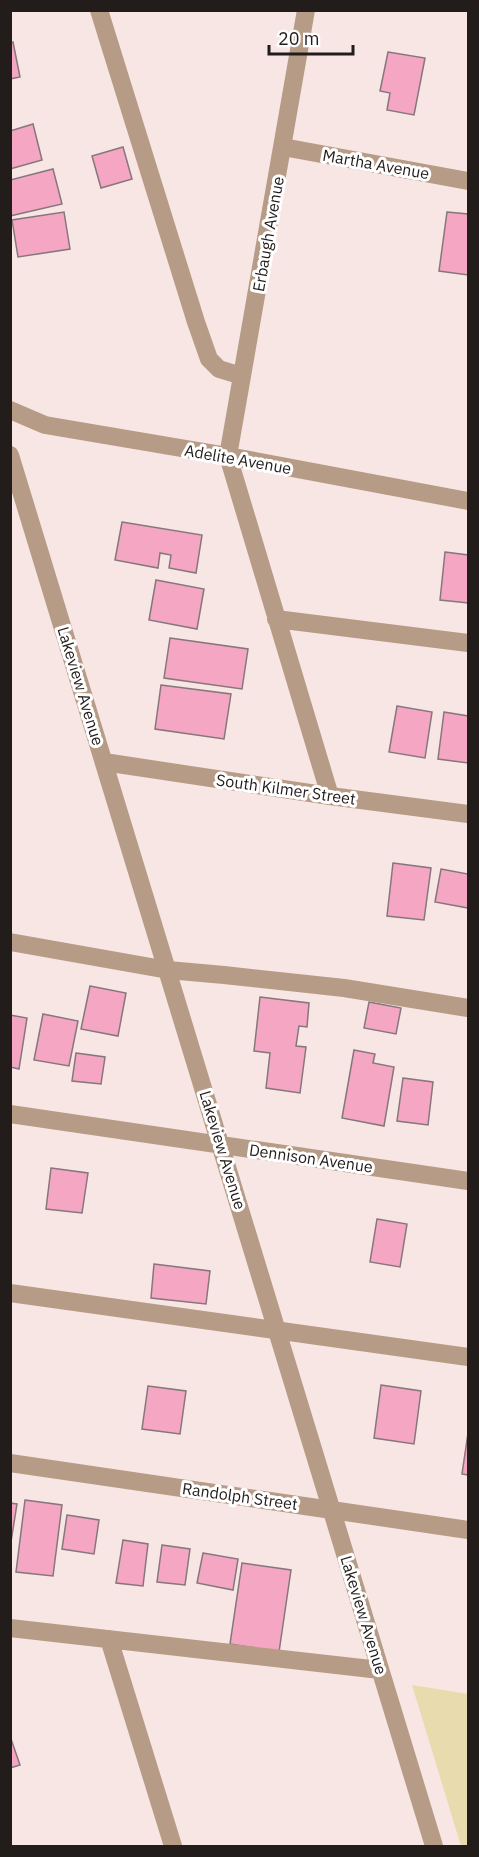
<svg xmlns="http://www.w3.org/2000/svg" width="479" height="1857" viewBox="0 0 479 1857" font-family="'IBM Plex Sans',sans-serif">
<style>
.grass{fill:#e8dcae}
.building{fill:#f4a6c3;stroke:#85777c;stroke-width:1.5}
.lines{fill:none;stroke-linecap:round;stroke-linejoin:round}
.minor{stroke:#b69c86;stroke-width:18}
.labels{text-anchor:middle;stroke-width:6;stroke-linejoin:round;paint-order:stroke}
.street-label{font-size:16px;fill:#221c1b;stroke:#fff}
</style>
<rect width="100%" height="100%" fill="#f7e6e3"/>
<path class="grass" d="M412,1685L468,1694V1846H461Z"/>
<path class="building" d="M13,42L20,77L10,79V43Z
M388,52L425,58L414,115L387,110L390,93L380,91Z
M33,124L42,160L10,169V131Z
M123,147L132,179L101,188L92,156Z
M53,169L62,204L10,216V180Z
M64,212L70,249L18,257L12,220Z
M447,212L468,214V275L439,271Z
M122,522L202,535L196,573L169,568L171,555L160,553L158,568L115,560Z
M445,552L468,555V603L440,600Z
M156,580L204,589L197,629L149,620Z
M170,638L248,649L242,689L164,678Z
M161,685L231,694L224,739L155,729Z
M397,706L432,712L425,758L389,752Z
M444,712L468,716V763L438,759Z
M393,863L431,868L424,920L387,916Z
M441,869L468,874V908L435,902Z
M90,986L126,993L118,1036L81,1029Z
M260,997L309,1003L307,1027L299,1026L296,1046L306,1047L300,1093L266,1088L270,1053L254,1051Z
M369,1002L401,1008L396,1034L364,1028Z
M43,1014L78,1021L69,1066L34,1060Z
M10,1015L27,1018L19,1069L10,1067Z
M354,1050L375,1054L373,1063L394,1067L384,1126L342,1118Z
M76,1053L105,1057L101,1084L72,1081Z
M403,1078L433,1082L428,1125L397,1121Z
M51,1168L88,1173L82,1213L46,1209Z
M377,1219L407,1224L400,1267L370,1262Z
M154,1264L210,1271L206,1304L151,1298Z
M381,1385L421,1391L414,1444L374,1438Z
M148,1386L186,1391L180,1434L142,1429Z
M468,1433V1475L462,1474Z
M25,1500L62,1505L53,1576L16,1572Z
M10,1503L17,1504L10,1548Z
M67,1515L99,1520L94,1554L62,1549Z
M123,1540L148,1544L143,1586L116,1583Z
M162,1545L190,1549L185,1585L157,1582Z
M203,1553L238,1559L233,1590L197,1583Z
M242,1563L291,1570L279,1652L230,1644Z
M10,1736L20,1765L10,1768Z"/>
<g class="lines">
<path class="minor" d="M99,10L196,322L209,359L219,369L242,376
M306,10L228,456L330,796
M283,147L468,181
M10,410L45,425L228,456L468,501
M10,455L434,1846
M276,619L468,643
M104,762L330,796L468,814
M10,942L168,970L224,975L344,988L468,1008
M10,1114L468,1181
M10,1293L468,1357
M10,1463L468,1530
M10,1628L380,1670
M109,1639L173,1846"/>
</g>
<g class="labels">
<g class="street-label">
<text transform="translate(376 164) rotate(10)" y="6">Martha Avenue</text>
<text transform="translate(268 234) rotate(-80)" y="6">Erbaugh Avenue</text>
<text transform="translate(238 459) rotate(10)" y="6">Adelite Avenue</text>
<text transform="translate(81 686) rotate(73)" y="6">Lakeview Avenue</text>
<text transform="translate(286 789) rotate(8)" y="6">South Kilmer Street</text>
<text transform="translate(223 1150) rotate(73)" y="6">Lakeview Avenue</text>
<text transform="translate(311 1158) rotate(8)" y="6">Dennison Avenue</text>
<text transform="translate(240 1496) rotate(8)" y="6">Randolph Street</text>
<text transform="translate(364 1615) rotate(73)" y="6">Lakeview Avenue</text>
</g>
</g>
<rect width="479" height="1857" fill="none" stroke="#221c1b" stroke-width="24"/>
<path d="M269 45v9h84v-9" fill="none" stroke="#221c1b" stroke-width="3"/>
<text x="278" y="45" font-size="18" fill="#221c1b" stroke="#ffffff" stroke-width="4.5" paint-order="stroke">20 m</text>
</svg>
